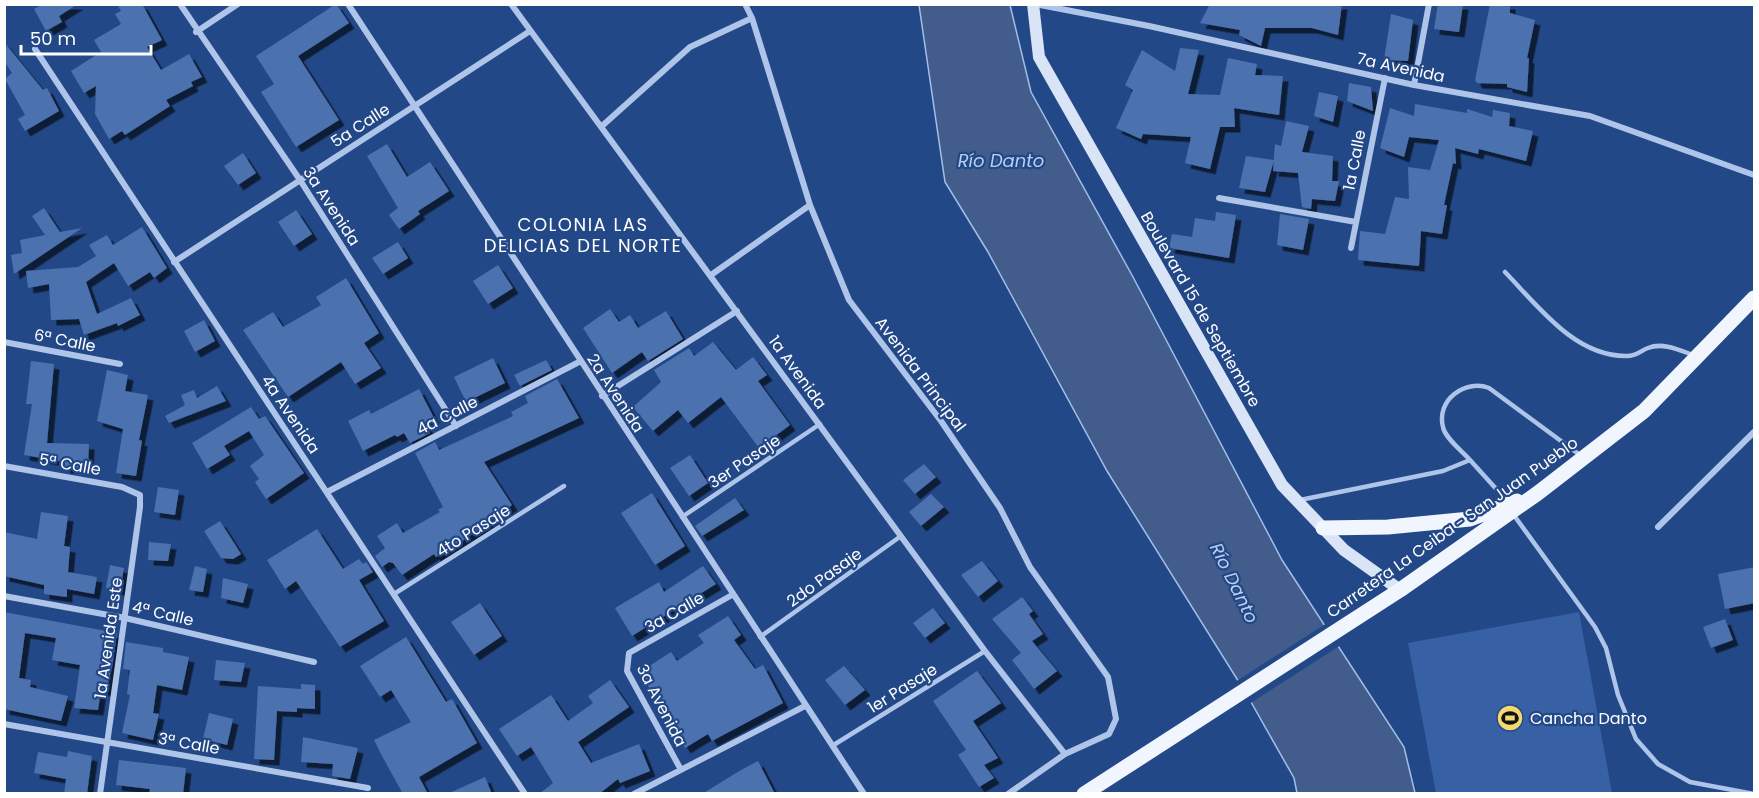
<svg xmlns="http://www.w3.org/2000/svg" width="1759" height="798" viewBox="0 0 1759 798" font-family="Poppins,sans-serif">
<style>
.green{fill:#3761a4}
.water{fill:#425d8b;stroke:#a2bfea;stroke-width:1.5}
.pier{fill:#234887}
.building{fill:#4b71af;filter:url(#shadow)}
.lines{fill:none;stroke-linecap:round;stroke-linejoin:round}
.lane{stroke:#aec5e9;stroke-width:4.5}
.street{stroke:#aec5e9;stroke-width:6}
.secondary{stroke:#d9e4f7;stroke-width:12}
.primary{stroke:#f1f5fe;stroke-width:15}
.labels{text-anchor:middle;stroke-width:4.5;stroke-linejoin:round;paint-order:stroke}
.street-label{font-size:16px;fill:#fff;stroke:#234887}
.poi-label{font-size:16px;fill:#fff;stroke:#234887;text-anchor:start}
.water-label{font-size:18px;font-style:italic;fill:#b9cff1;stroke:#234887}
.neighbourhood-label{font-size:18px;letter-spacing:1.5px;fill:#fff;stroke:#234887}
</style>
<defs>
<filter id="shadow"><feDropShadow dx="5.5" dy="5.5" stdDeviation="0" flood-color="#0009"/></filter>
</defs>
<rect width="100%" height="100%" fill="#234887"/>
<path class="green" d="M1579,612L1612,793H1436L1408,643Z"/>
<path class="water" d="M919,5H1010L1031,92L1133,277L1282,560L1404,747L1415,793H1297L1294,778L1247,695L1107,471L988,252L945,182Z"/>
<path class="pier" d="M1327,623L1341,645L1249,704L1235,682Z"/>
<path class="building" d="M43,4H78L59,16L62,22L46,31L34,9Z
M117,4H142L162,40L147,47L161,70L189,54L202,77L191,82L193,86L166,100L170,106L125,135L122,131L109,139L95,114L96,86L84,93L71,71L101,52L94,40L121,24L115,14L121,11Z
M336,4L349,23L298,56L339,120L296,147L261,92L274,84L256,56Z
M1210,4H1342L1338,35L1312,28H1265L1261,46L1239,35L1240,30L1200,23Z
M1438,4H1463L1459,32L1434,29Z
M1490,4H1510V13L1535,20L1527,58H1529L1527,92L1507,87V84L1477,83L1475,80Z
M1391,14L1413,20L1408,61L1384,60Z
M4,42L43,90L47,88L59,111L25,131L18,119L25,115L5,79L12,73L4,61Z
M1180,48L1199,50L1188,94L1220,95L1228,58L1257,64L1255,75L1283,76L1279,115L1234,108L1235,127H1220L1210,169L1185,163L1191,137L1143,134L1141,139L1116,128L1133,90L1125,85L1142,50L1175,71Z
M1349,83L1371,87L1373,111L1347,101Z
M1319,92L1338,96L1333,122L1314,116Z
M1415,104L1467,113V109L1492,117L1493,110L1510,113L1509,126L1533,131L1526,161L1479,149L1478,154L1455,148L1456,164L1453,163L1444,205H1447L1442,234L1421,231L1419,266L1358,260L1360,231L1385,234L1395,197L1409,199L1408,167L1430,170L1439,140L1409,137L1404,157L1380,148L1390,108L1414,116Z
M1286,121L1309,126L1302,152L1333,156L1332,181H1339L1335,201L1312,199L1311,209L1302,207L1298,173L1273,171L1275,144L1281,146Z
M387,144L407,177L430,162L449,191L418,211L420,214L399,229L389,215L398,208L367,156Z
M243,153L256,173L238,185L224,166Z
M1246,156L1274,160L1265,192L1239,188Z
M44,208L60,232L82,228L14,274L11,255L22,253L20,240L45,235L32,216Z
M296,210L312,234L294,246L278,222Z
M1216,212L1236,215L1229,258L1169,248L1172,234L1192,237L1195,218L1215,221Z
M1280,214L1309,219L1303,250L1277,245Z
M142,227L167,268L154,278L150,272L128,286L114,263L86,282L97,314L131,298L140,315L118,326L117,323L84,335L79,319L51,320L49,284L28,288L26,271L78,267L96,256L89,245L107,235L113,245Z
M398,242L408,258L383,274L372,258Z
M498,265L513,288L488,304L473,281Z
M346,278L379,333L364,343L381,368L355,384L341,362L288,397L243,330L273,312L283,327L321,305L316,297Z
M610,309L619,322L630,315L638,328L666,311L683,339L648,361L642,352L612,373L583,328Z
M204,320L215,341L195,352L184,331Z
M713,342L736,370L753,357L767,375L758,381L790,425L759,448L721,397L688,423L678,410L653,431L633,407L661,382L654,370L689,348L694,356Z
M493,358L505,383L466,402L454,377Z
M546,360L552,370L520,386L514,375Z
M31,361L54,364L47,443L89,444L88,468H65V462L24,455L32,404H26Z
M107,370L128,375L125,391L148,395L139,440L142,441L136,476L116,473L123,429L97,421Z
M557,379L579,418L484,462L512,505L457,545L436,557L434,554L402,575L393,563L389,562L382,567L375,556L385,548L377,536L397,523L403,533L440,512L438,510L443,507L415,453L435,442L439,450L513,416L511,412L528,403L525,396Z
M217,386L226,401L169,423L165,416L185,405L181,395L194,390L197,398Z
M419,389L434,418L425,423L430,433L410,443L404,433L397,437L395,435L363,451L348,421L369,410L371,414Z
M251,407L259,419L265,416L304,473L266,499L255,482L259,479L250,466L264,455L249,431L224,446L230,455L207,469L192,443Z
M690,455L708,483L689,496L670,468Z
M924,464L936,477L915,494L903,480Z
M158,487L179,490L175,515L154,512Z
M652,493L685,546L655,565L621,513Z
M931,494L944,507L921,526L909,512Z
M735,498L744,510L702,536L695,526Z
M41,512L68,516L64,546L70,547L68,572L97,577L94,594L67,589V597L44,594V585L4,576V532L37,539Z
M220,521L241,554L233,559L221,558L204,531Z
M317,529L343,569L359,559L363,564L366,562L373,572L359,580L384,621L340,647L296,581L285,589L267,560Z
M149,542L171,544L168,561L148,560Z
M982,561L998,581L978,597L961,575Z
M110,565L124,568L120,590L106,588Z
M195,566L207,569L203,592L189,590Z
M703,566L716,584L632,636L615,608L659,582L664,592Z
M1755,567V603L1725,609L1718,574Z
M223,578L248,584L243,603L221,598Z
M1022,597L1033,611L1029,614L1043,634L1032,641L1057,671L1034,689L1012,660L1021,653L992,619Z
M480,603L502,636L474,655L451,622Z
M933,608L945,623L925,638L913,623Z
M4,612L117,633L112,667L106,691L101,690L98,710L74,708L80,665L52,660L56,638L25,633L19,678L31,680L30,687L68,696L61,721L4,709Z
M728,616L741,635L734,640L755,669L763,665L783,703L712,741L708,734L685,748L640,672L671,652L677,661L704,643L698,635Z
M1725,619L1733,640L1711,648L1703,627Z
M406,637L446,702L452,699L477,743L419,777L428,794H403L382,756L374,740L411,722L391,690L380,697L360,666Z
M126,642L163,648V652L189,657L182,690L157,685L153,713L159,714L153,740L122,733L130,695L127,694L130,670L123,669Z
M216,660L245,663L241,682L214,680Z
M844,666L865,690L845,705L825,680Z
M977,671L1001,703L973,721L998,758L984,765L994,778L979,787L958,755L966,750L933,701Z
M610,680L629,707L578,742L591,763L639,744L650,771L620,783L618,779L599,794H539L553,783L531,747L517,756L499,729L551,695L568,721L593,703L588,696Z
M301,684L315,685V709L297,708V712L277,711L274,760L254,759L258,686L301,689Z
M209,713L233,719L227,745L203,739Z
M303,737L358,748L350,779L332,776L333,764L301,762Z
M68,751L92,756L87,794H64L66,779L34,773L38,752L67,757Z
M119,760L186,768L183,794H149L150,789L116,785Z
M758,761L775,794H702L741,770Z
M485,777L492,794H447Z"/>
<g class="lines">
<path class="lane" d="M1505,272C1538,306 1575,357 1627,356C1637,356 1640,351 1648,348C1663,342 1679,350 1693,355
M1470,460C1462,451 1445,438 1443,427C1436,400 1465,379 1489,388L1580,455
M1300,500L1443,471L1470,460L1508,502
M1513,514L1595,627L1606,648L1618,695L1636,739L1658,764L1690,782L1754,794
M682,517L820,424
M394,594L564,486
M760,637L901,536
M832,746L985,651"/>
<path class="street" d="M180,4L300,180L456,426
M348,4L864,794
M511,4L985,651L1065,754
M745,4L752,18L810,205L849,300L941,421L1000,508L1030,567L1108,677L1116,719L1109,734L1065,754L1008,794
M1035,4L1149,26L1414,85L1590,116L1754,175
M196,32L238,4
M35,49L525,794
M1414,85L1429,4
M602,126L690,47L752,18
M1219,198L1356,222
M1351,248L1385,78
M174,262L530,31
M711,275L810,205
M4,342L120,364
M602,396L737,311
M4,466L122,487L140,495V507L100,794
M327,492L579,362
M1658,527L1754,432
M4,596L125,618L314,662
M4,724L368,788
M680,768L627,671L629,653L732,595
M634,794L805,706"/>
<path class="secondary" d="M1033,4L1039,57L1282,485L1344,550L1400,590"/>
<path class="primary" d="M1323,528L1388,527L1470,519L1517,501
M1084,794L1400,590L1538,493L1644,411L1754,298"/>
</g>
<defs>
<symbol id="stadium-disc" viewBox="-11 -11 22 22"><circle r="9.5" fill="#f4d771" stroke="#234887"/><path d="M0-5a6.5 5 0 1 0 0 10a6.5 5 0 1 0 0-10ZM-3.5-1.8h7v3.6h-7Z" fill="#111"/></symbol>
</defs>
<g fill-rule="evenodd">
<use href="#stadium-disc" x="1495" y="703" width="30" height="30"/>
</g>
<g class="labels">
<g class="street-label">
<text transform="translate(1401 67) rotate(12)" y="6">7a Avenida</text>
<text transform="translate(360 125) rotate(-33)" y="6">5a Calle</text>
<text transform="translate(1354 160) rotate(-79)" y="6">1a Calle</text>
<text transform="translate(332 206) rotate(57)" y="6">3a Avenida</text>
<text transform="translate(1201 309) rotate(60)" y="6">Boulevard 15 de Septiembre</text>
<text transform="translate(65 340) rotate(11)" y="6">6ª Calle</text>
<text transform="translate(798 372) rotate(54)" y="6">1a Avenida</text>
<text transform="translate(921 374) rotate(53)" y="6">Avenida Principal</text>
<text transform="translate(616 393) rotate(57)" y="6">2a Avenida</text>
<text transform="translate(291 414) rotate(56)" y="6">4a Avenida</text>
<text transform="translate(447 415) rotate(-27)" y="6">4a Calle</text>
<text transform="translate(744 461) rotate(-34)" y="6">3er Pasaje</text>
<text transform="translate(70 464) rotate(10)" y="6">5ª Calle</text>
<text transform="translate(1452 527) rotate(-35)" y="6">Carretera La Ceiba - San Juan Pueblo</text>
<text transform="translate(473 530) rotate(-32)" y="6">4to Pasaje</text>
<text transform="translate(824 577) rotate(-36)" y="6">2do Pasaje</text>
<text transform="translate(674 612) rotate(-30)" y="6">3a Calle</text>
<text transform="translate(163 613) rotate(13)" y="6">4ª Calle</text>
<text transform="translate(108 638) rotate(-82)" y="6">1a Avenida Este</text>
<text transform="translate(902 688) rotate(-32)" y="6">1er Pasaje</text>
<text transform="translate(662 705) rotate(63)" y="6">3a Avenida</text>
<text transform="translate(189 743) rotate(10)" y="6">3ª Calle</text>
</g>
<g class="poi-label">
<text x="1530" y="724">Cancha Danto</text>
</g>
<g class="water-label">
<text x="1001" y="167">Río Danto</text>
<text transform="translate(1234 583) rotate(64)" y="6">Río Danto</text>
</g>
<g class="neighbourhood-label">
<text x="583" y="231">COLONIA LAS<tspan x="583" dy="21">DELICIAS DEL NORTE</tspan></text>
</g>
</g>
<rect width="1759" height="798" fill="none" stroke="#ffffff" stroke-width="12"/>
<path d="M21 45v9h130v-9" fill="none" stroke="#ffffff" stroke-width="3"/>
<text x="30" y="45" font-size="18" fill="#ffffff" stroke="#234887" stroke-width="4.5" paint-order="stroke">50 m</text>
</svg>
